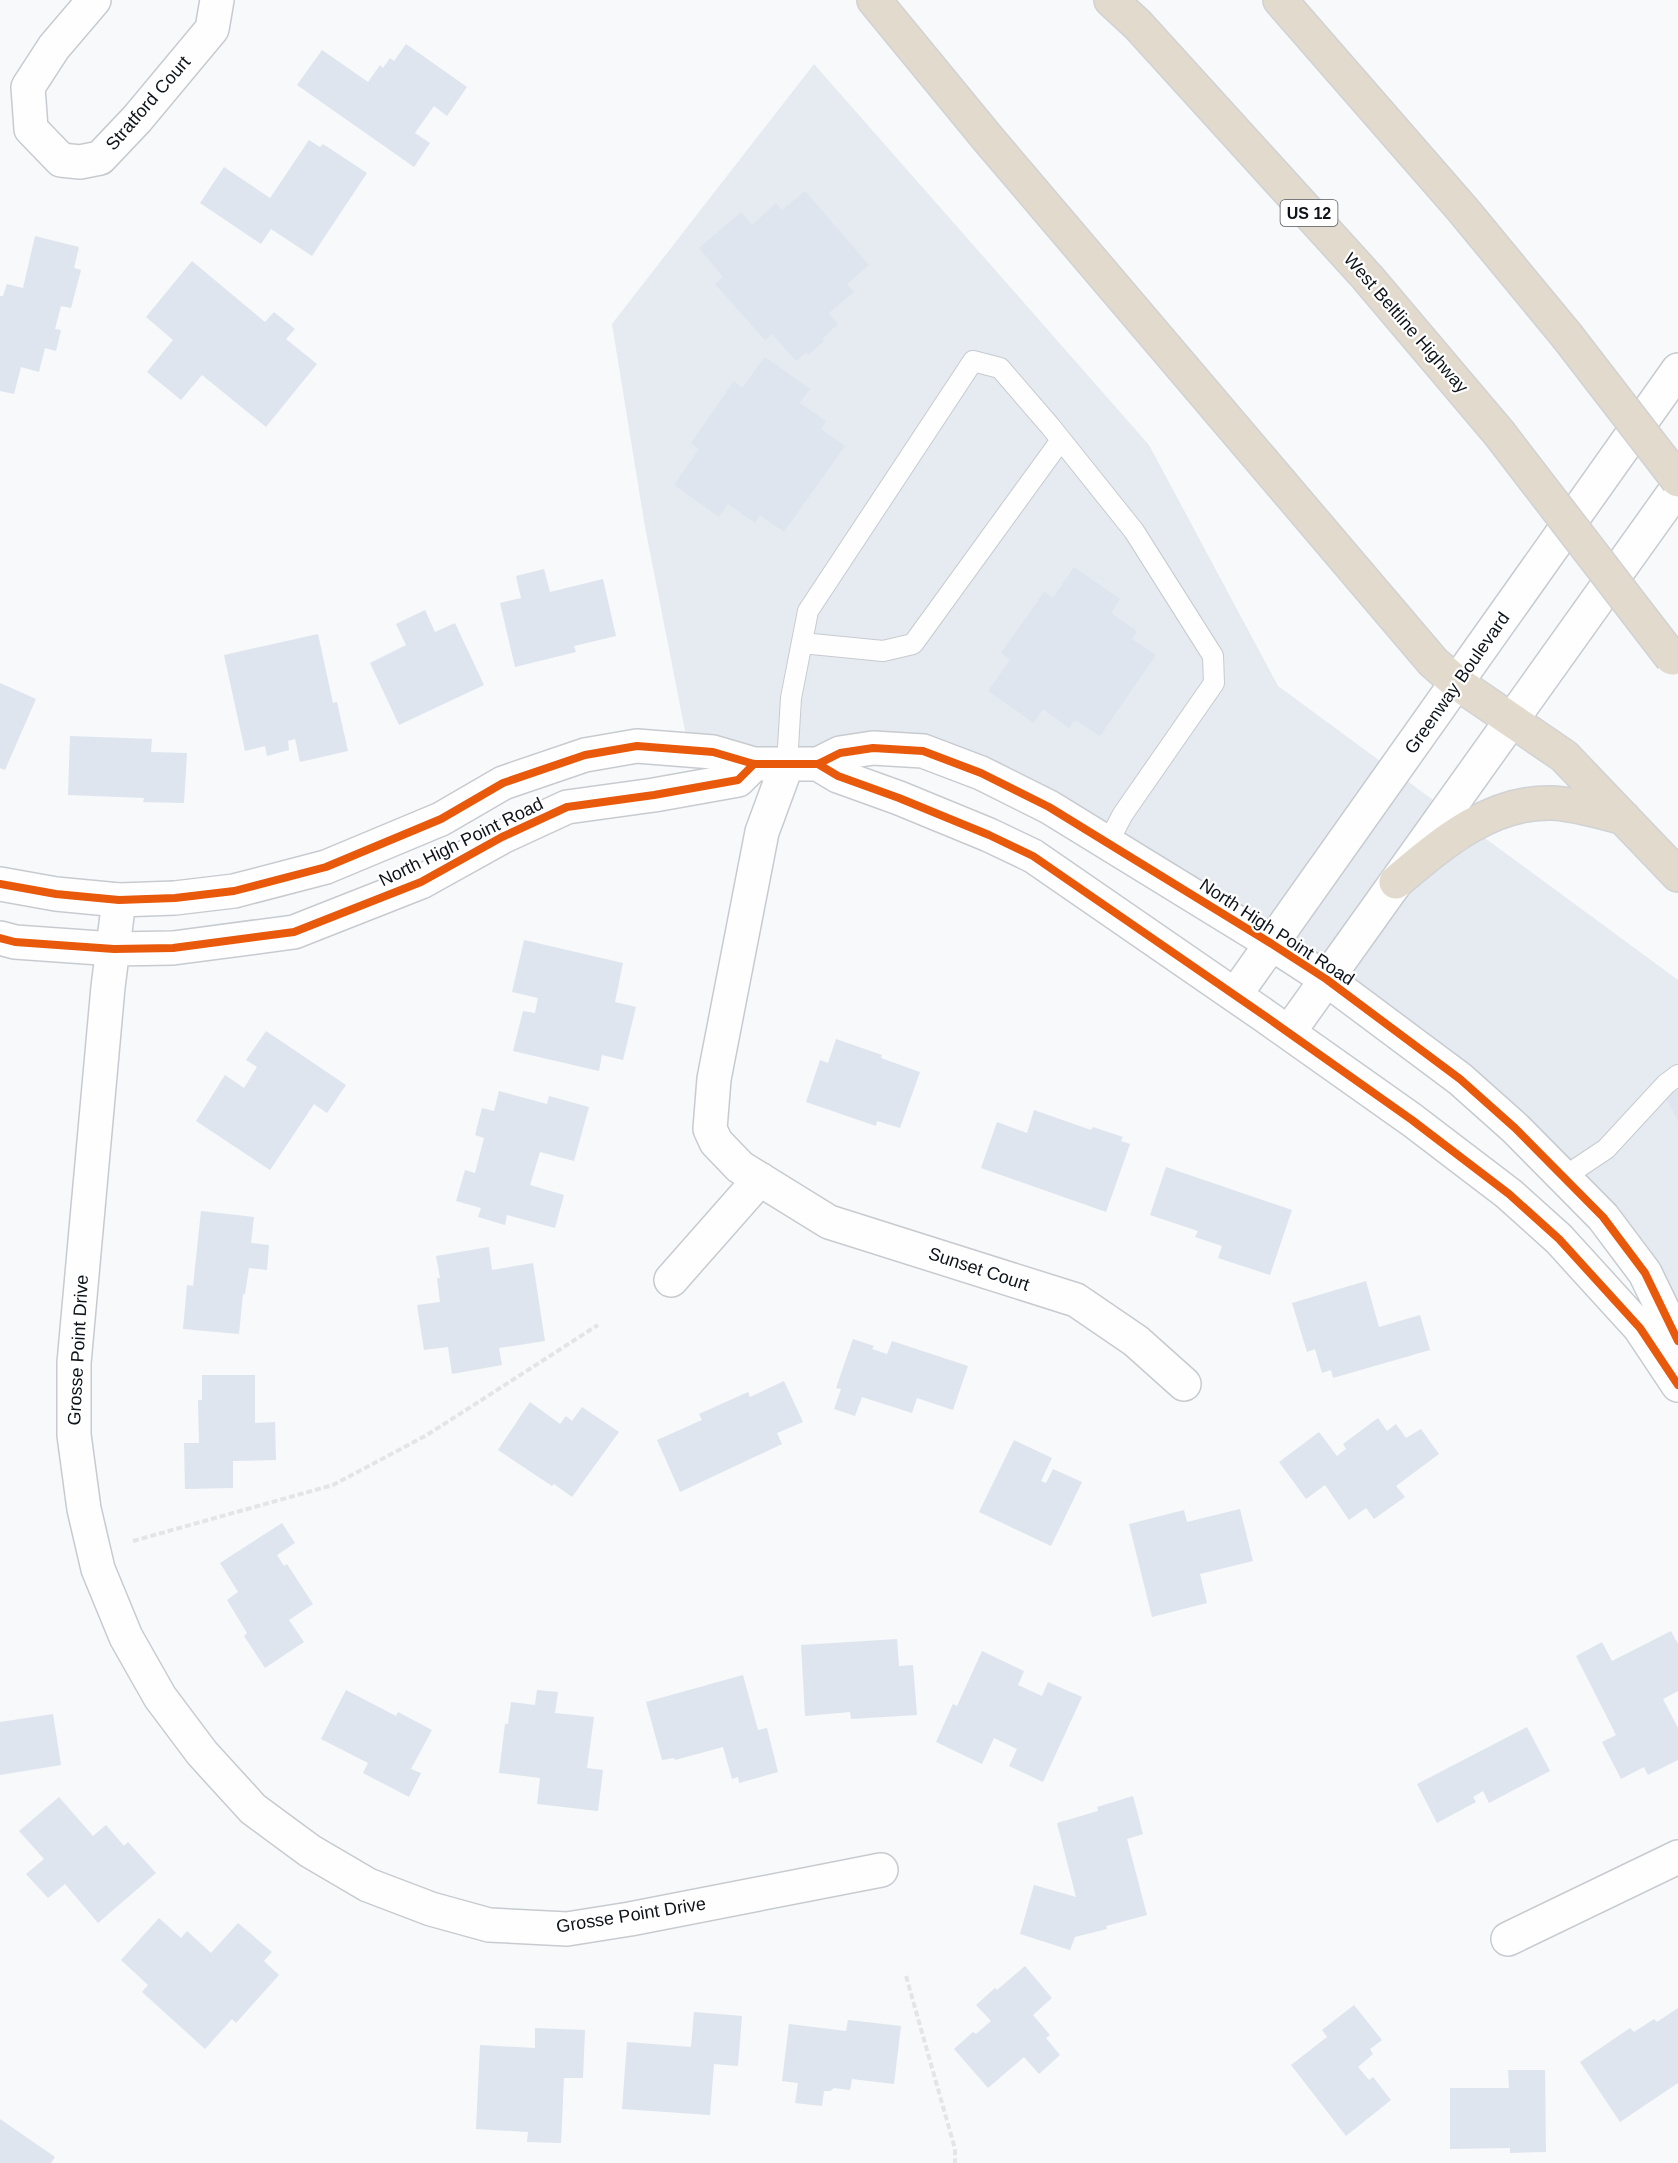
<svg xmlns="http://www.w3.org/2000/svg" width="1678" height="2163" viewBox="0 0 1678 2163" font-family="Helvetica,sans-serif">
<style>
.built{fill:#e5ebf1}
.building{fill:#dee5ee}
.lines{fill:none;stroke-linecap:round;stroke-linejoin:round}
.lane-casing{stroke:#c7cbd0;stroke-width:22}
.street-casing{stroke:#c7cbd0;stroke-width:36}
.secondary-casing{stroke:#c7cbd0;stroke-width:36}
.highway-casing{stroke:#d0d2d4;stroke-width:36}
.path{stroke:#e3e5e6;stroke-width:4;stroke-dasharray:6 3;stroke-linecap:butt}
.lane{stroke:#fefefe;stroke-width:20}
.street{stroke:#fefefe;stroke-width:33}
.secondary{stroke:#fefefe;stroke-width:33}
.highway{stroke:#e2dacd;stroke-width:33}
.highway-bridge-casing{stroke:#d0d2d4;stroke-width:36;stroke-linecap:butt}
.highway-bridge{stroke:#e2dacd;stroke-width:33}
.cycleway-casing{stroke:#fff;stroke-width:11}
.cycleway{stroke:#e8590c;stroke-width:8}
.labels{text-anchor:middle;stroke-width:4.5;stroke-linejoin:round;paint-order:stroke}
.shield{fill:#fff;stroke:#565a5f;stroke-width:1.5}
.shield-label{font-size:16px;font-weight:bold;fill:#0d131a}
.street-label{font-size:18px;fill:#0d131a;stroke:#fff}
</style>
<rect width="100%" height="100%" fill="#f7f9fb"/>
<path class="built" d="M814,64L1149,445L1278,686L1678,980V1341L1645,1273L1379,1018L923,751H689L645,527L612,324Z"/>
<path class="building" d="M406,44L467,87L447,116L434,106L415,133L430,143L414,167L297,85L322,50L368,82L380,65L383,68L390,58L394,61Z
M309,140L320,147L323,144L367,173L312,256L271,229L261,244L200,203L224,167L270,198Z
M805,191L869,265L847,284L854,292L829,313L838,324L822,339L824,341L808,355L806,352L796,361L772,334L765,340L715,284L723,277L699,248L741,212L752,225L776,203L782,210Z
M35,236L79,247L74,268L81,270L71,308L61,306L55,329L61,330L56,351L45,348L39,372L21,367L14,394L0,391V296H3L7,284L23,288Z
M192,261L265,322L274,312L295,329L286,339L317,364L266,427L202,375L181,400L147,372L173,340L146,317Z
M765,357L810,389L800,403L826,421L821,429L845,446L784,532L760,515L755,523L728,504L719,517L674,485L699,449L691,443L734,381L742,388Z
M1074,567L1120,599L1111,613L1137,631L1132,639L1156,655L1100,736L1075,720L1069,728L1043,709L1034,723L988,691L1010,660L1001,653L1044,592L1053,598Z
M544,569L550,592L603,579L616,636L574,646L576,652L515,667L500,603L521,598L516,576Z
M425,610L435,632L455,623L484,685L399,725L370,663L406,645L396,624Z
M318,634L333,703L337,702L348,751L300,762L295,739L288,741L289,750L267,756L265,746L245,751L224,655Z
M0,683L36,699L5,770L0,768Z
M70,736L152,739L151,752L187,753L184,803L143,802L144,798L68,795Z
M524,940L623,963L615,1002L636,1007L623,1060L602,1055L599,1071L513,1051L523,1011L535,1013L538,998L512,992Z
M266,1031L346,1085L327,1113L314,1104L270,1170L196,1121L225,1075L244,1088L257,1067L246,1060Z
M836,1039L882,1055L881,1058L920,1072L900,1128L877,1121L876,1126L806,1102L820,1060L828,1063Z
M1678,1090V1121L1665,1096Z
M499,1091L547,1104L549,1096L589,1107L574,1161L540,1152L530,1185L564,1195L555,1228L507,1215L505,1225L478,1217L481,1208L456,1201L465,1170L475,1173L484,1138L475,1135L482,1108L494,1111Z
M1034,1110L1091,1130L1093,1127L1123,1137L1121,1141L1130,1144L1106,1212L981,1168L997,1122L1027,1133Z
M1166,1167L1292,1210L1270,1275L1218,1258L1222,1246L1195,1237L1198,1231L1150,1215Z
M201,1211L254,1217L251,1243L269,1245L267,1270L249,1268L245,1294H243L239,1334L183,1329L187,1285L193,1286Z
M489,1247L492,1270L533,1263L545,1341L499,1348L502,1365L452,1374L448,1347L424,1350L417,1305L440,1302L437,1278H440L436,1256Z
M1366,1281L1379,1327L1420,1315L1430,1350L1333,1378L1331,1370L1322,1373L1315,1349L1307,1352L1292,1303Z
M853,1339L874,1346L872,1349L887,1354L892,1341L968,1366L953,1410L917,1398L912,1413L862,1397L855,1416L834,1409L841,1389L836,1388Z
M202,1375H255V1423L275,1422L276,1460L233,1461V1488L185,1489L184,1443H199L198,1400H202Z
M784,1381L803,1422L777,1433L782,1444L680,1492L657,1440L702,1420L699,1414L748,1392L750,1397Z
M530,1402L560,1424L566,1416L572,1421L582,1407L619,1432L572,1497L554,1484L552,1486L498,1450Z
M1378,1418L1387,1431L1396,1424L1406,1438L1421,1429L1439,1454L1396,1486L1405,1497L1374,1519L1366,1508L1349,1520L1325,1485L1306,1499L1279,1462L1319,1432L1337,1456L1346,1449L1343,1444Z
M1014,1440L1052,1458L1041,1481L1046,1483L1053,1469L1082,1482L1051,1546L979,1512Z
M1240,1509L1253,1561L1200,1574L1207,1603L1152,1617L1129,1524L1184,1510L1187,1522Z
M282,1523L295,1543L277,1555L284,1566L287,1564L313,1604L289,1620L304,1642L265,1668L244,1636L247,1633L227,1600L238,1592L220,1563Z
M1671,1631L1678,1644V1691L1663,1699L1678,1728V1760L1648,1775L1644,1767L1621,1779L1602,1742L1616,1735L1576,1656L1602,1642L1612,1661Z
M897,1639L899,1666L913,1665L917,1715L851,1719L850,1712L805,1716L801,1645Z
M982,1651L1024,1671L1018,1685L1042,1696L1048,1682L1082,1697L1043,1782L1009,1766L1017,1749L994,1738L982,1764L936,1742L953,1704L957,1706Z
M743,1675L758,1730L767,1728L778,1772L739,1783L738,1777L732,1779L723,1747L675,1760L674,1758L662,1760L646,1702Z
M346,1690L396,1716L398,1712L432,1730L411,1769L421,1773L409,1797L363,1773L368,1763L321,1739Z
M537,1690L558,1692L555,1713L594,1717L587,1768L603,1770L598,1811L537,1804L540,1778L499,1773L505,1724H508L511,1702L535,1705Z
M53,1714L61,1765L0,1775V1722Z
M1527,1727L1550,1771L1489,1803L1483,1791L1473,1797L1476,1802L1437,1823L1417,1784Z
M1133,1796L1143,1834L1127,1839L1147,1915L1106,1926L1107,1929L1075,1937L1070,1950L1020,1934L1034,1885L1076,1897L1057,1823L1098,1811L1097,1807Z
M59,1797L93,1836L106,1825L124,1846L128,1842L156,1873L98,1923L65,1884L48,1898L26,1874L44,1859L19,1831Z
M159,1918L181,1938L187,1931L211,1953L238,1923L272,1952L264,1961L279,1975L236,2023L232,2019L205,2049L142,1992L148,1985L121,1960Z
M1025,1966L1052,1998L1033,2015L1050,2035L1046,2038L1060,2055L1039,2074L1024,2057L988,2088L954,2049L973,2032L976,2034L991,2021L976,2005L995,1988L997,1990Z
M1354,2005L1382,2040L1370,2049L1373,2054L1358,2067L1369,2080L1373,2077L1391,2100L1346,2136L1291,2065L1327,2037L1322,2030Z
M1678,2008V2083L1620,2122L1580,2062L1630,2028L1634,2032L1654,2019L1657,2022Z
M694,2012L742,2016L738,2066L714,2064L710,2115L622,2109L627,2042L691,2047Z
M848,2020L901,2026L894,2084L852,2079L850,2090L834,2088L830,2091H824L822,2106L795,2103L798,2083L782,2081L789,2024L846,2031Z
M535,2028L585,2030L583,2078H564L561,2143L527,2142L528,2132L476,2129L480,2045L535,2048Z
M1508,2070H1545L1546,2152L1510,2153V2148L1450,2149V2088H1509Z
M0,2119L55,2157L51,2163H0Z"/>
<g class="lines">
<defs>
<path id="lane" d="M802,643L883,651L913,644L1061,440
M787,764L791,698L808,611L973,361L1000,368L1050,426L1134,531L1213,656L1214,683L1123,814L1107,844
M1564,1177L1606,1149L1666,1084L1678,1075"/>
<path id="street" d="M94,0L54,47L28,87L31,129L61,160L80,162L100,158L137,119L212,29L217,0
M787,764L762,832L714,1079L710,1129L716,1142L740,1167L829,1222L1076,1300L1136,1341L1184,1384
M119,900L108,987L74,1363V1435L84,1509L98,1569L126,1637L160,1697L202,1753L253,1809L310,1851L368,1885L431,1909L489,1925L567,1929L630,1919L881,1870
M671,1280L760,1179
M1508,1939L1678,1857"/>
<path id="secondary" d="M818,764L838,776L899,798L989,835L1033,856L1265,1016L1412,1120L1509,1194L1559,1239L1640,1328L1678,1385
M0,884L56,894L119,900L175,898L234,891L326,867L441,819L503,783L585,755L637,746L713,752L754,764H818L840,753L873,748L923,751L981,773L1049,807L1272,944L1326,979L1460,1079L1515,1128L1603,1217L1645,1273L1678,1341
M0,938L15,942L114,949L173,948L294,932L421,882L502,837L567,807L654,795L738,780L754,764
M1235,995L1678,370
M1289,1032L1678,487"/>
<path id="highway" d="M874,0L989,140L1433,662L1457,683L1564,756L1678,875
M1111,0L1138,25L1367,277L1499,433
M1280,0L1463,210L1567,336
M1396,882C1441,844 1490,801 1552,803C1576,804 1601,812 1624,818"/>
</defs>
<use href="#lane" class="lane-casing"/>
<use href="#street" class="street-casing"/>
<use href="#secondary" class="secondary-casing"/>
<use href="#highway" class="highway-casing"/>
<path class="path" d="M133,1541L333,1485L427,1435L598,1325
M906,1976L955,2149V2163"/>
<use href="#lane" class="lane"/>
<use href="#street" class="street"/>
<use href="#secondary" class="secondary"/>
<use href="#highway" class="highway"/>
<defs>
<path id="highway-bridge" d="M1567,336L1678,480
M1499,433L1672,658"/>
</defs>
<use href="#highway-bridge" class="highway-bridge-casing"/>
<use href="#highway-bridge" class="highway-bridge"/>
<defs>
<path id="cycleway" d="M818,764L838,776L899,798L989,835L1033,856L1265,1016L1412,1120L1509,1194L1559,1239L1640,1328L1678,1385
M0,884L56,894L119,900L175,898L234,891L326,867L441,819L503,783L585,755L637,746L713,752L754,764H818L840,753L873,748L923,751L981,773L1049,807L1272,944L1326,979L1460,1079L1515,1128L1603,1217L1645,1273L1678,1341
M0,938L15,942L114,949L173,948L294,932L421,882L502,837L567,807L654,795L738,780L754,764"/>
</defs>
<use href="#cycleway" class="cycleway-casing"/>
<use href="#cycleway" class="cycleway"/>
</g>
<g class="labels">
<rect class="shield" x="1280.5" y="200" width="57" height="26" rx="4.5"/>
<g class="shield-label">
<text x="1309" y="219">US 12</text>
</g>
<g class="street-label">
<text transform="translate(148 103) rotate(-49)" y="6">Stratford Court</text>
<text transform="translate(1406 323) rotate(49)" y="6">West Beltline Highway</text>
<text transform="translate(1457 683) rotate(-55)" y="6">Greenway Boulevard</text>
<text transform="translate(461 842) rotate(-26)" y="6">North High Point Road</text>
<text transform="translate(1277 932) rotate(33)" y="6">North High Point Road</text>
<text transform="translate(979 1269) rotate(18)" y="6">Sunset Court</text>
<text transform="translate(78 1350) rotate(-87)" y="6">Grosse Point Drive</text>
<text transform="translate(631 1915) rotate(-9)" y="6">Grosse Point Drive</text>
</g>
</g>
</svg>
